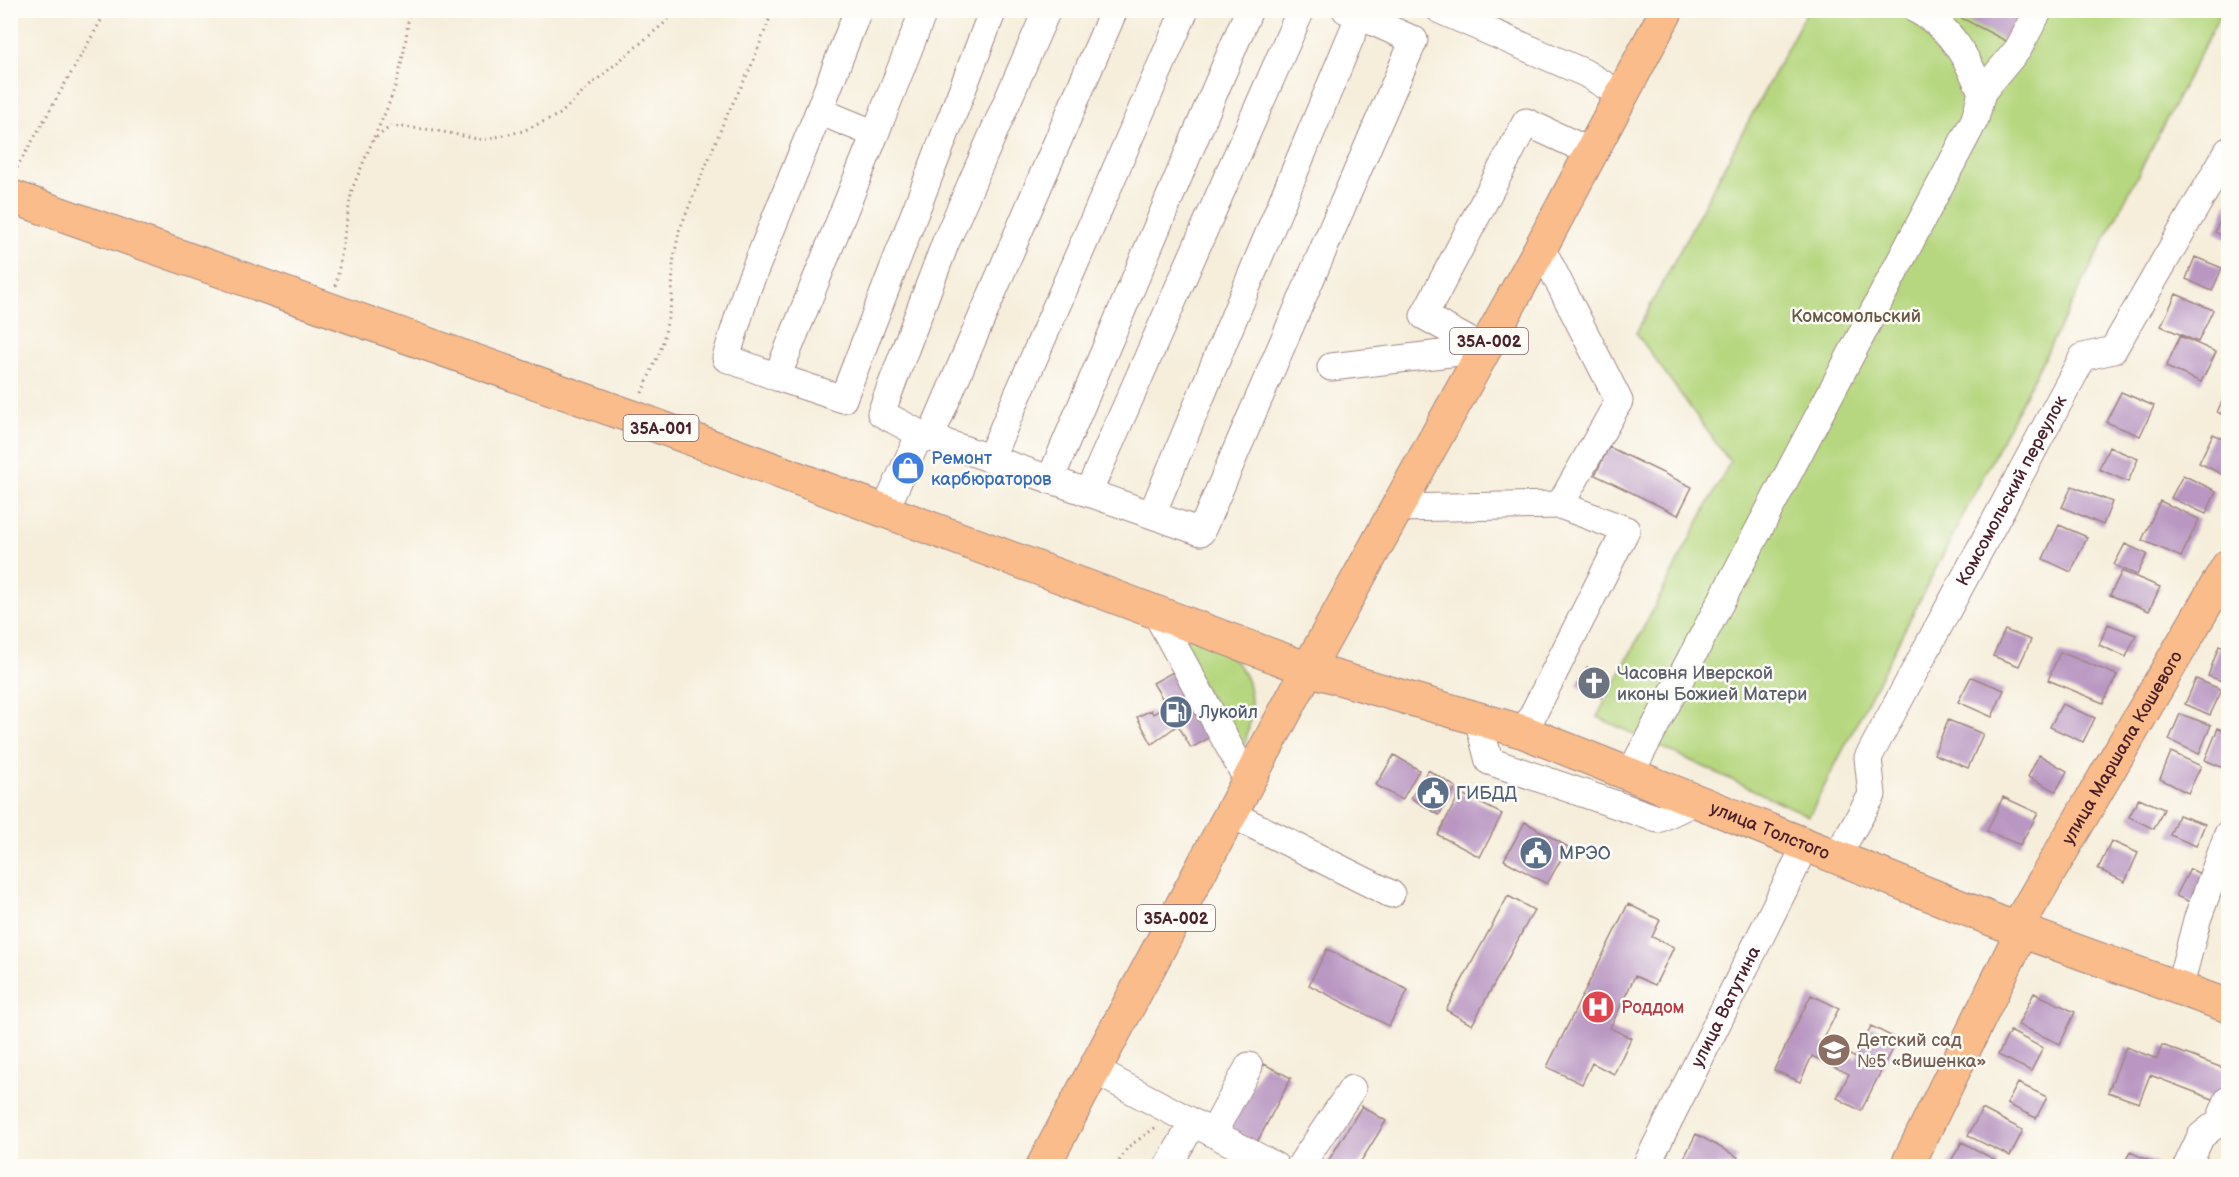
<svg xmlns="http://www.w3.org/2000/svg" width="2239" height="1177" viewBox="0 0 2239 1177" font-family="'Balsamiq Sans',sans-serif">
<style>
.green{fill:#b6d77f;stroke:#807b55;stroke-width:1.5}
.building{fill:#b997c2}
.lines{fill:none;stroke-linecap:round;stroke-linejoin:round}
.minor-casing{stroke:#a08683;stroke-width:29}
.major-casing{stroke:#a08683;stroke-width:35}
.highway-casing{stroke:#a08683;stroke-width:35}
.path{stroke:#a08683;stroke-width:3;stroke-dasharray:1.5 4.5;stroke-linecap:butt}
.minor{stroke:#fff;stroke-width:27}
.major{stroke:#f9bc8a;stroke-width:33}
.highway{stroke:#f9bc8a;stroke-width:33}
.labels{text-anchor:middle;stroke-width:5;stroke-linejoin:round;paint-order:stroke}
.shield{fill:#fdfcf7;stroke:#806168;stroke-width:1.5}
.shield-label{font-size:16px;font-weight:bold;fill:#4a1f2b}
.park-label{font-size:18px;fill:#6a5644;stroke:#fdfcf7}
.shop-label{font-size:18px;fill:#366cbe;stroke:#fdfcf7;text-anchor:start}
.street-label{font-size:18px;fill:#4a1f2b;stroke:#fdfcf7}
.worship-label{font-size:18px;fill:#5b616d;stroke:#fdfcf7;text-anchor:start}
.service-label{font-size:18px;fill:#4e5e75;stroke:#fdfcf7;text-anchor:start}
.health-label{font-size:18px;fill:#be3a42;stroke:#fdfcf7;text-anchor:start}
.education-label{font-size:18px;fill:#785e54;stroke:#fdfcf7;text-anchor:start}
</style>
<rect width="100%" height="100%" fill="#fdfcf7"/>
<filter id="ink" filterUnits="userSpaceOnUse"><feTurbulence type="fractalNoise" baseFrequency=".0167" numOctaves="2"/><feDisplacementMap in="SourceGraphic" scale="12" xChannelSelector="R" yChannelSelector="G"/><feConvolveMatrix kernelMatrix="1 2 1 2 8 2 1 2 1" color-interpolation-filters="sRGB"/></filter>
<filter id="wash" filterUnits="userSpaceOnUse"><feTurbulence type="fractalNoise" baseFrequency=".008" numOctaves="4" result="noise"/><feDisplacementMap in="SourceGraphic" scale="24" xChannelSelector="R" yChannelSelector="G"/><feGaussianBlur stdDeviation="1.35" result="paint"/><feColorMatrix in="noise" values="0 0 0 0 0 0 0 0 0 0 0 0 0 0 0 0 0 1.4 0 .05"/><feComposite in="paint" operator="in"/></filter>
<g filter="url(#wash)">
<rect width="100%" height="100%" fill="#f6eedb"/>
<path class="green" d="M1807,11H2222L1809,816L1597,717L1730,462L1636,333Z
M1173,629C1191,637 1213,644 1229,656C1261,680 1252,724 1241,756Z"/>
<g id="blocks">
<path class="building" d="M1946,10H2027L2010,43Z
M2228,202V239L2215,232Z
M2195,257L2222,268L2212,291L2186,279Z
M2176,294L2213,310L2198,342L2161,326Z
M2180,336L2216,352L2201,382L2166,367Z
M2228,389V417L2217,412Z
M2121,392L2154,406L2140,436L2106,422Z
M2213,434L2228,441V477L2199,463Z
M1609,447L1692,487L1678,515L1595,475Z
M2109,447L2138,459L2128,482L2099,469Z
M2183,475L2216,491L2206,514L2171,498Z
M2072,486L2112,502L2103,525L2062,507Z
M2160,501L2199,519L2181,557L2142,540Z
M2059,525L2087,537L2071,572L2043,559Z
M2125,544L2147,554L2137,575L2114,565Z
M2122,571L2160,587L2149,611L2110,595Z
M2108,624L2136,635L2126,657L2099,645Z
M2005,630L2031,640L2019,666L1993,656Z
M2219,646L2228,649V683L2208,676Z
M2060,652L2117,675L2103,703L2048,680Z
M1587,667L1611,680L1601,698L1577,685Z
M1173,672L1209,738L1191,748L1178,725L1152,744L1137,717L1151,710L1153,714L1167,706L1153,683Z
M1971,677L2004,690L1992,717L1958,702Z
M2196,679L2222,690L2210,715L2185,704Z
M2062,704L2095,718L2083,742L2050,727Z
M2180,714L2211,725L2199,754L2169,740Z
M1948,720L1983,734L1968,768L1934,754Z
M2218,728L2228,732V770L2205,760Z
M2171,752L2201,766L2188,793L2160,779Z
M1394,755L1419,770L1402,800L1376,785Z
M2039,755L2067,771L2056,791L2028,777Z
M1428,770L1456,787L1439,815L1411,798Z
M1460,793L1502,814L1480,857L1438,835Z
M2003,797L2038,813L2020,845L1987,831Z
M2139,798L2164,809L2154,829L2129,817Z
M2178,815L2205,824L2196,846L2170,835Z
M1525,822L1568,847L1547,884L1504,860Z
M2111,841L2138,853L2125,882L2098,869Z
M2190,869L2209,878L2197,905L2176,896Z
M1508,896L1534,910L1472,1025L1446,1010Z
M1628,904L1660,920L1652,937L1674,947L1655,985L1635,976L1610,1028L1631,1038L1614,1074L1592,1063L1582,1084L1547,1067Z
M1327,949L1408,990L1389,1026L1309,985Z
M2034,993L2075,1012L2060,1044L2018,1025Z
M1811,995L1839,1008L1822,1042L1856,1058L1871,1026L1897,1039L1861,1111L1837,1098L1849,1074L1812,1056L1800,1082L1774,1070Z
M2010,1031L2043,1048L2031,1071L1998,1055Z
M2162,1045L2228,1070L2218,1101L2150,1075L2139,1103L2108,1092L2126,1047L2157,1059Z
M1264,1064L1291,1078L1254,1148L1227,1134Z
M2018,1083L2047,1097L2036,1118L2007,1104Z
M1362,1106L1386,1121L1358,1166H1325Z
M1982,1109L2023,1130L2010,1156L1968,1136Z
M1696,1134L1738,1157L1733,1166H1680Z
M1962,1142L1999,1162L1997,1166H1948Z
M2228,1150V1166H2221Z
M2130,1152L2157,1164L2156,1166H2123Z
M1410,1160L1422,1166H1406Z"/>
</g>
</g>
<g filter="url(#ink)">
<use href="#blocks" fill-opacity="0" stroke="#a08683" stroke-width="1.5"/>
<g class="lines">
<defs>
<g id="minor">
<path d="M858,10L819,111L875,134L924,10"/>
<path d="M1047,10L945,244L881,413L920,434L1201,532L1414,40L1346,10"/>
<path d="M1440,10L1585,73L1621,95"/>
<path d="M1917,10C1952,28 1967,59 1982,92"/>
<path d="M819,111L747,289L726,358L777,377L875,134"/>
<path d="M1484,349L1424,316L1526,122L1591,152"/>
<path d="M1331,367L1484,349"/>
<path d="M777,377L843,399L993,10"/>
<path d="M930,438L1114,10"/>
<path d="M990,459L1185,10"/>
<path d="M1050,480L1249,10"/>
<path d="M1088,493L1301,10"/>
<path d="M1396,508L1560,505L1619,401L1541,247"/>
<path d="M884,512L920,434"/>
<path d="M1152,514L1359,17"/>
<path d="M1156,613L1248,781"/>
<path d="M1478,719L1489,761L1658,819L1696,801"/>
<path d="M1524,732L1626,530L1560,505"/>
<path d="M1630,774L1975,119L1982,92L2018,49L2039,10"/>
<path d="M1231,814L1391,894"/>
<path id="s1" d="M1837,856L1872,795L1868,758L2083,357L2113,350L2228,151"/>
<path d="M2179,989L2197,920L2228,834"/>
<path d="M1094,1070L1275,1166"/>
<path d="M1213,1133L1249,1066"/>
<path d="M1168,1166L1193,1123"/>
<path d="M1300,1166L1352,1089"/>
<path id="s2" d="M1646,1166L1806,845"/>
<path d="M2187,1166L2201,1136L2219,1122L2228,1100"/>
</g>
<g id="major">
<path id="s3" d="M1308,669L1524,732L2016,929L2228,1006"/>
<path id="s4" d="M2016,929L2228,566"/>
<path d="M1907,1166L2022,931"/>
</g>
<path id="highway" d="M10,196L633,417L1308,669
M1043,1166L1308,669L1541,247L1667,10"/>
</defs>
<use href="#minor" class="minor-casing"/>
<use href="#major" class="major-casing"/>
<use href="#highway" class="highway-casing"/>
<path class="path" d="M374,137C396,92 405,61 409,10
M14,173L107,10
M336,286L352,189L373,140L391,126L434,130L482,140L523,131L560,114L593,83L680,10
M642,393L662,346L672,300L673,263L679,231L725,119L750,69L773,10
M1116,1166L1128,1147L1155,1128"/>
<use href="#minor" class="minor"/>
<use href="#major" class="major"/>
<use href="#highway" class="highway"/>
</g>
</g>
<defs>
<symbol id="shop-disc" viewBox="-11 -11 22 22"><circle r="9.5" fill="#3f7fe0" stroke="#fdfcf7"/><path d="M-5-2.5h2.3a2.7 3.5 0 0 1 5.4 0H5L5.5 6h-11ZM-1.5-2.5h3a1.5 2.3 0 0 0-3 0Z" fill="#fff"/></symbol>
<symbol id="church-disc" viewBox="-11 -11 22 22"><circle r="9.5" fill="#6b7280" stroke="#fdfcf7"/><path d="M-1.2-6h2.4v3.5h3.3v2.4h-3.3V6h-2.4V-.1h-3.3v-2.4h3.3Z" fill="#fff"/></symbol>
<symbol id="fuel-disc" viewBox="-11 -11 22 22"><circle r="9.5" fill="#5c6f8a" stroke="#fdfcf7"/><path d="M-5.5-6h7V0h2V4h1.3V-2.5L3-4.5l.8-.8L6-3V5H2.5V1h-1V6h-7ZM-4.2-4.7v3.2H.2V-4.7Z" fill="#fff"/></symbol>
<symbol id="civic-disc" viewBox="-11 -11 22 22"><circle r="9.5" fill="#5c6f8a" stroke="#fdfcf7"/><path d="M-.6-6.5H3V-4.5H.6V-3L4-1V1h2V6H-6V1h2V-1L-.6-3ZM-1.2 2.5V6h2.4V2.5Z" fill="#fff"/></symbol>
<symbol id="hospital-disc" viewBox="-11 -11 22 22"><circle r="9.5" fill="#e0444e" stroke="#fdfcf7"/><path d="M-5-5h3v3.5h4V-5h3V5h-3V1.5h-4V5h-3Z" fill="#fff"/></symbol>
<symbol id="school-disc" viewBox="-11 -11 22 22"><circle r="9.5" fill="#8d6e63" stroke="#fdfcf7"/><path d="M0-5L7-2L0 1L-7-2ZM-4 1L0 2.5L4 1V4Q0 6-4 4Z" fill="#fff"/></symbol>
</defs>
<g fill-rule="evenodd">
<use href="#shop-disc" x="889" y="449" width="38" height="38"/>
<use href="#church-disc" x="1575" y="664" width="38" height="38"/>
<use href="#fuel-disc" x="1157" y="693" width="38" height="38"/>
<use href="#civic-disc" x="1414" y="774" width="38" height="38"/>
<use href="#civic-disc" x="1517" y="834" width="38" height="38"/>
<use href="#hospital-disc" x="1579" y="988" width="38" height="38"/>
<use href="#school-disc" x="1815" y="1031" width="38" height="38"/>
</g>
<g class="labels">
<g class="shield">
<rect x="1450" y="328" width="78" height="26" rx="4.5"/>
<rect x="623.5" y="415" width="75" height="26" rx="4.5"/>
<rect x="1137" y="905" width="78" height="26" rx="4.5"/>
</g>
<g class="shield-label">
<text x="1489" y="347">35А-002</text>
<text x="661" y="434">35А-001</text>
<text x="1176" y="924">35А-002</text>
</g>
<g class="park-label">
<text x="1856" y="322">Комсомольский</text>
</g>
<g class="shop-label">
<text x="931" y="464">Ремонт<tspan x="931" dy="21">карбюраторов</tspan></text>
</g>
<g class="street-label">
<text dy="6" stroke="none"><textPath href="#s1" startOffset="411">Комсомольский переулок</textPath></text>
<text dy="6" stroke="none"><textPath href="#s4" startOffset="210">улица Маршала Кошевого</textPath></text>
<text dy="6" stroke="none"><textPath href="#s3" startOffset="490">улица Толстого</textPath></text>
<text dy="6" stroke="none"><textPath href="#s2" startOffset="178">улица Ватутина</textPath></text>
</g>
<g class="worship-label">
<text x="1617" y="679">Часовня Иверской<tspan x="1617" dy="21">иконы Божией Матери</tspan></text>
</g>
<g class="service-label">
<text x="1199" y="718">Лукойл</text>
<text x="1456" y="799">ГИБДД</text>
<text x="1559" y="859">МРЭО</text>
</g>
<g class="health-label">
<text x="1621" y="1013">Роддом</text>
</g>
<g class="education-label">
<text x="1857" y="1046">Детский сад<tspan x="1857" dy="21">№5 «Вишенка»</tspan></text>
</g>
</g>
<rect width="2239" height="1177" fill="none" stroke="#fdfcf7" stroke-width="36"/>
</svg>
